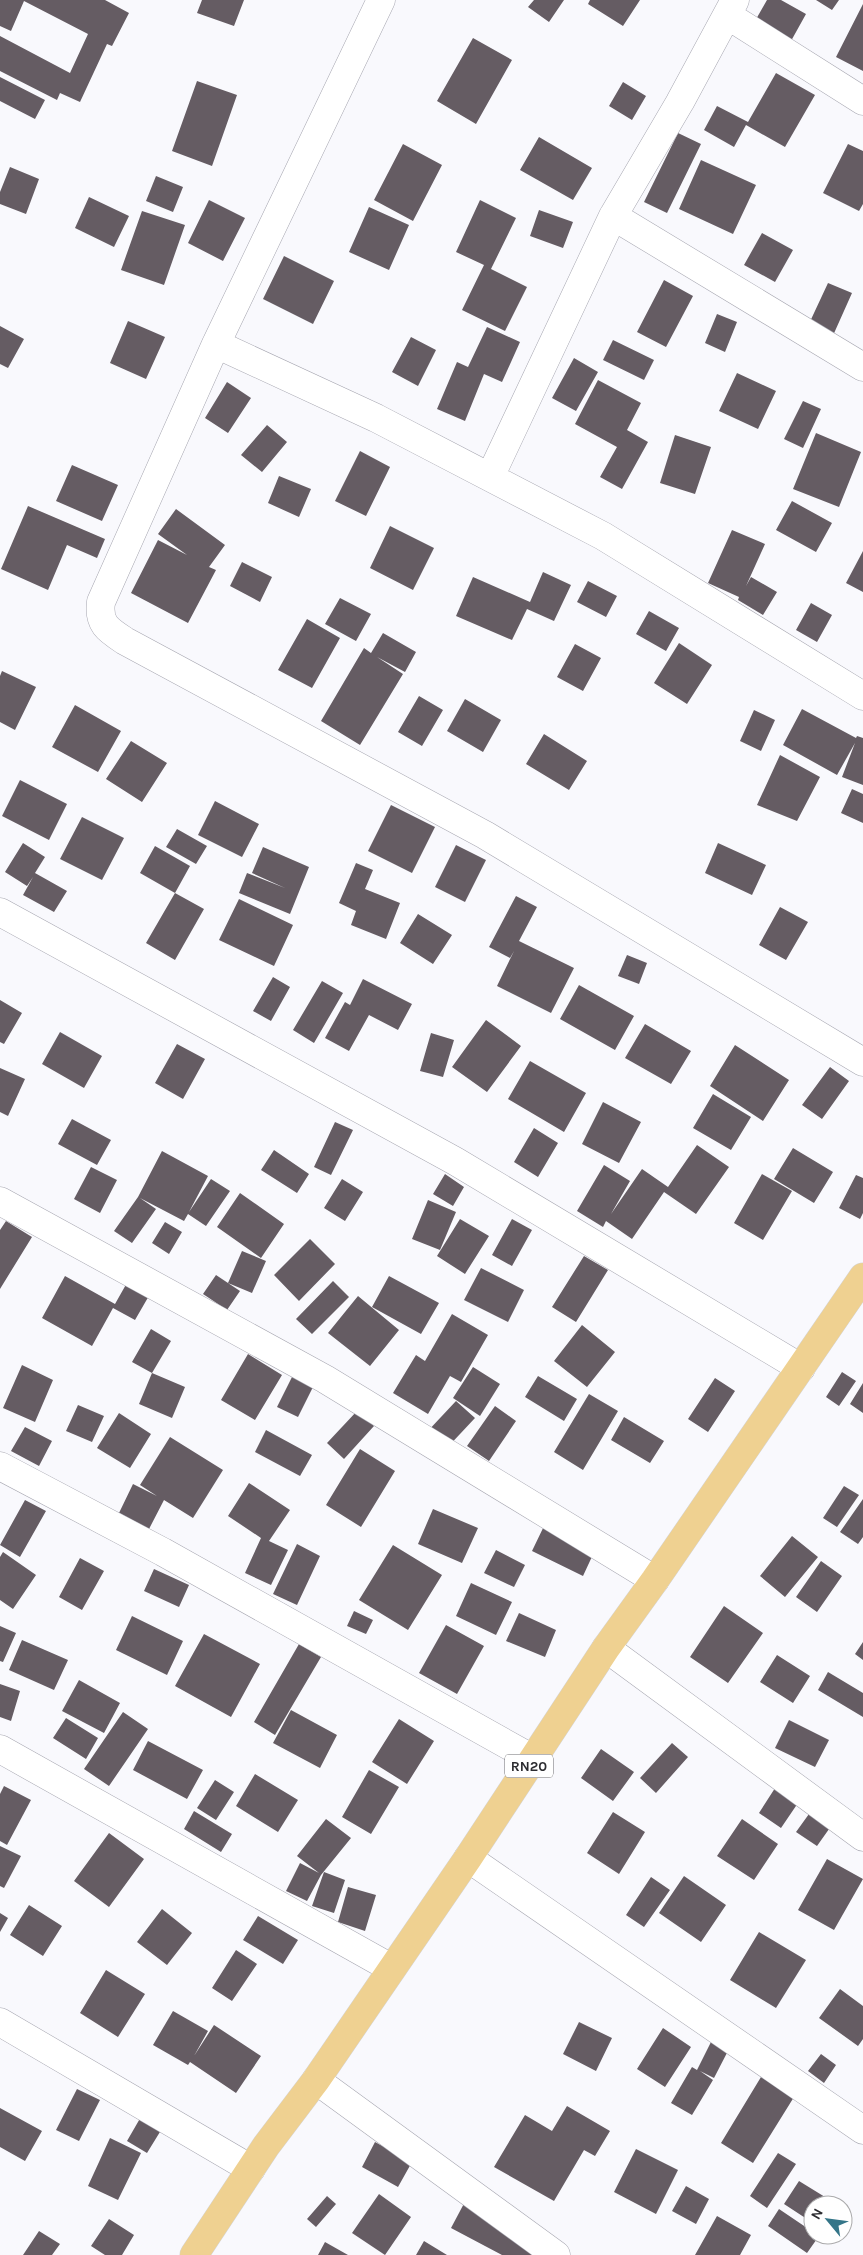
<svg xmlns="http://www.w3.org/2000/svg" width="863" height="2255" viewBox="0 0 863 2255" font-family="Karla,sans-serif">
<style>
.building{fill:#655c63}
.lines{fill:none;stroke-linecap:round;stroke-linejoin:round}
.minor-casing{stroke:#a7a7b1;stroke-width:29}
.major-casing{stroke:#d5d5d6;stroke-width:29}
.minor{stroke:#fff;stroke-width:28}
.major{stroke:#efd191;stroke-width:28}
.labels{text-anchor:middle;stroke-width:5;stroke-linejoin:round;paint-order:stroke}
.shield{fill:#fff;stroke:#6b6b6e;stroke-width:1}
.shield-label{font-size:14px;font-weight:bold;fill:#2c2c30}
</style>
<rect width="100%" height="100%" fill="#f9f9fd"/>
<path class="building" d="M0,0H105L129,13L112,46L107,44L80,102L60,93L57,100L0,71V36L70,73L88,34L24,1L11,31L0,26Z
M202,0H244L234,26L197,13Z
M534,0H564L549,22L528,7Z
M590,0H640L623,26L588,4Z
M767,0H781L806,14L791,41L755,21Z
M816,0H839L832,10Z
M863,4V71L836,57Z
M473,38L512,60L476,124L437,101Z
M776,73L815,95L785,147L746,125L734,147L704,130L717,106L748,122Z
M0,77L45,100L35,119L0,101Z
M197,81L237,95L212,166L172,151Z
M623,82L646,96L632,120L609,106Z
M678,133L701,144L667,213L644,202Z
M539,137L592,168L573,200L520,170Z
M403,144L442,165L413,221L374,200Z
M848,144L863,151V204L859,211L823,193Z
M701,160L756,185L733,234L679,209Z
M10,167L39,179L26,214L0,204V192Z
M156,176L183,187L173,212L146,201Z
M89,197L129,216L114,247L75,228Z
M209,200L245,218L223,261L188,243Z
M480,200L516,218L491,269L527,287L505,331L462,310L484,265L456,252Z
M369,207L409,225L389,270L349,252Z
M539,210L573,222L563,248L530,236Z
M142,211L185,225L164,285L121,270Z
M762,233L793,250L775,282L744,265Z
M284,256L334,281L313,324L263,299Z
M664,280L693,296L666,347L637,332Z
M828,283L852,293L831,340L807,328Z
M717,314L737,322L725,352L705,343Z
M128,321L165,337L146,379L110,363Z
M0,326L24,339L8,368L0,364Z
M487,327L520,342L502,382L484,374L465,421L437,409L457,362L468,367Z
M411,337L436,350L418,386L392,372Z
M613,340L654,360L644,380L603,360Z
M574,358L598,372L576,411L552,398Z
M737,373L776,391L758,429L719,411Z
M598,380L641,403L627,430L648,442L622,489L600,477L617,447L575,424Z
M227,382L251,398L228,433L205,418Z
M803,401L821,409L803,448L784,439Z
M267,425L287,442L262,472L241,455Z
M816,433L861,452L839,507L793,489Z
M675,435L711,447L695,494L660,483Z
M360,451L390,467L366,516L335,501Z
M72,465L118,485L102,521L56,501Z
M279,476L311,489L299,517L268,503Z
M792,501L832,523L816,552L776,530Z
M28,506L105,539L97,558L67,545L48,590L1,569Z
M176,509L225,545L209,567L216,570L188,623L131,593L158,540L187,555L158,534Z
M390,526L434,548L413,590L370,568Z
M732,530L765,544L746,586L751,577L777,592L763,615L738,600L739,597L708,583Z
M863,551V592L846,583Z
M242,562L272,577L260,602L230,586Z
M543,572L571,585L554,621L527,609L512,640L456,616L473,577L530,602Z
M588,581L617,596L606,617L577,602Z
M340,598L371,614L356,641L325,624Z
M811,603L832,615L817,642L796,630Z
M649,611L679,628L666,651L636,634Z
M307,619L340,638L312,688L278,670Z
M383,633L416,652L405,672L377,657L403,674L360,745L321,721L364,648L371,653Z
M679,643L712,665L687,704L654,683Z
M575,644L601,658L583,691L557,677Z
M2,671L36,687L15,730L0,722V676Z
M419,696L443,710L422,746L398,732Z
M465,699L501,720L483,752L447,731Z
M75,705L121,731L98,772L52,747Z
M802,709L856,738L857,736L863,738V785L842,777L855,743L837,775L783,745Z
M754,710L775,720L761,751L740,741Z
M544,734L587,761L569,790L526,764Z
M131,741L167,763L142,802L106,779Z
M780,755L820,777L797,821L757,805Z
M20,780L67,804L49,840L2,816Z
M852,789L863,794V823L841,813Z
M215,801L259,824L242,857L198,835Z
M391,805L435,827L412,873L368,851Z
M82,817L124,838L102,880L60,859Z
M177,829L207,846L196,864L166,847Z
M23,843L45,857L35,873L67,891L54,912L23,895L33,877L27,886L5,872Z
M718,843L766,865L752,895L705,873Z
M456,845L486,860L465,902L435,887Z
M155,846L190,866L175,893L140,873Z
M263,847L309,867L290,914L239,893L247,873L285,888L252,873Z
M356,863L373,870L365,889L400,903L386,939L351,925L356,911L339,903Z
M175,893L204,909L175,960L146,943Z
M516,896L537,907L519,941L574,968L551,1013L497,986L514,951L510,958L489,947Z
M239,899L293,925L274,966L219,940Z
M780,907L808,922L786,960L759,945Z
M418,914L452,935L433,964L400,943Z
M627,955L647,963L639,984L618,976Z
M273,977L290,987L271,1021L253,1011Z
M363,979L412,1004L398,1030L369,1015L349,1051L325,1038L345,1002L350,1005Z
M322,981L343,993L314,1043L293,1030Z
M579,985L634,1016L615,1050L560,1019Z
M0,1000L22,1013L4,1044L0,1042Z
M486,1020L521,1046L487,1092L452,1067Z
M645,1024L691,1051L671,1084L625,1058Z
M60,1032L102,1056L84,1088L42,1064Z
M431,1033L454,1040L443,1077L420,1071Z
M177,1044L205,1059L183,1099L155,1083Z
M735,1045L789,1080L763,1121L710,1086Z
M530,1061L586,1093L564,1132L508,1099Z
M830,1067L849,1081L822,1119L802,1105Z
M0,1068L25,1079L8,1116L0,1112Z
M713,1094L751,1117L731,1150L693,1128Z
M603,1102L641,1122L619,1163L582,1144Z
M72,1119L111,1140L97,1165L58,1144Z
M335,1122L353,1130L331,1175L314,1167Z
M534,1128L558,1143L538,1177L514,1162Z
M697,1145L729,1167L696,1214L664,1192L632,1239L606,1221L603,1227L577,1211L604,1165L630,1181L611,1214L642,1169L668,1187Z
M793,1148L833,1172L814,1203L774,1179Z
M274,1150L309,1174L297,1193L261,1170Z
M162,1151L208,1176L189,1212L211,1179L230,1191L206,1226L188,1214L184,1221L140,1198L156,1209L132,1243L114,1231L138,1197Z
M91,1167L117,1180L100,1213L74,1199Z
M445,1174L464,1187L453,1206L433,1194Z
M762,1174L792,1191L763,1240L734,1223Z
M856,1175L863,1178V1213L860,1219L839,1208Z
M342,1179L363,1192L345,1221L324,1208Z
M240,1193L284,1224L261,1258L217,1227Z
M428,1200L456,1212L440,1250L412,1239Z
M460,1219L489,1236L465,1274L437,1256Z
M512,1219L532,1230L512,1266L492,1255Z
M6,1221L32,1237L0,1289V1230Z
M165,1222L182,1232L169,1254L152,1243Z
M310,1239L335,1264L299,1301L274,1275Z
M242,1251L266,1261L252,1293L228,1283Z
M584,1256L608,1270L576,1322L552,1307Z
M481,1268L524,1290L508,1322L464,1300Z
M216,1275L240,1291L227,1310L203,1294Z
M65,1276L115,1304L128,1281L150,1294L135,1320L113,1308L92,1346L42,1318Z
M389,1276L439,1303L421,1334L372,1307Z
M333,1281L349,1297L312,1334L296,1319Z
M358,1296L399,1330L370,1366L328,1333Z
M452,1314L488,1335L461,1382L450,1376L428,1414L393,1393L416,1355L425,1361Z
M582,1325L615,1352L587,1387L554,1361Z
M151,1329L171,1341L152,1373L132,1362Z
M248,1354L282,1375L255,1420L221,1400Z
M22,1365L53,1380L35,1422L3,1408Z
M473,1367L500,1384L480,1416L453,1398Z
M296,1369L317,1379L298,1417L277,1407Z
M842,1372L856,1381L839,1406L826,1397Z
M152,1373L185,1387L172,1418L139,1404Z
M538,1376L577,1399L564,1421L525,1397Z
M715,1378L735,1391L708,1432L688,1419Z
M863,1383V1413L850,1404Z
M589,1394L618,1411L583,1470L554,1452Z
M456,1401L475,1418L445,1450L426,1433Z
M78,1405L104,1416L92,1442L66,1431Z
M495,1406L516,1421L489,1461L467,1446Z
M357,1411L374,1426L344,1459L327,1443Z
M119,1413L151,1434L130,1468L97,1448Z
M624,1417L664,1441L650,1463L611,1440Z
M25,1427L52,1441L39,1466L11,1451Z
M266,1430L312,1455L300,1476L255,1452Z
M170,1437L223,1470L193,1518L164,1500L149,1529L119,1513L133,1484L157,1496L140,1485Z
M360,1449L395,1471L361,1527L326,1505Z
M249,1483L290,1510L269,1541L288,1550L271,1585L245,1573L261,1538L228,1516Z
M844,1486L859,1495L837,1527L823,1518Z
M863,1499V1537L858,1544L840,1532Z
M25,1500L46,1511L20,1557L0,1545Z
M433,1509L478,1528L462,1563L418,1544Z
M545,1524L596,1548L583,1576L532,1551Z
M792,1536L818,1557L785,1597L760,1576Z
M297,1544L320,1556L297,1605L273,1594Z
M393,1545L442,1575L408,1630L359,1600Z
M496,1550L525,1565L514,1587L484,1573Z
M3,1552L36,1575L13,1609L0,1600V1557Z
M80,1558L104,1571L82,1610L59,1597Z
M821,1561L842,1576L817,1612L796,1597Z
M154,1569L189,1585L179,1607L144,1591Z
M471,1583L512,1602L496,1635L456,1616Z
M724,1606L763,1633L728,1683L690,1657Z
M354,1611L373,1620L366,1634L347,1626Z
M519,1613L556,1630L545,1657L506,1641Z
M132,1616L183,1641L167,1675L116,1650Z
M446,1625L484,1646L457,1694L419,1673Z
M0,1626L16,1633L3,1662L0,1661Z
M204,1634L260,1664L231,1717L175,1686Z
M22,1640L68,1660L54,1690L9,1670Z
M863,1642V1660L855,1654Z
M299,1644L321,1657L275,1735L254,1722Z
M777,1655L810,1676L793,1703L760,1682Z
M828,1672L863,1693V1717L818,1690Z
M79,1680L120,1703L104,1733L62,1711Z
M0,1684L20,1691L11,1721L0,1717Z
M291,1710L337,1735L320,1768L273,1743Z
M123,1712L148,1729L109,1786L84,1769Z
M66,1718L98,1738L86,1759L53,1738Z
M399,1719L434,1741L407,1784L372,1762Z
M789,1720L829,1740L815,1767L775,1748Z
M148,1741L203,1770L187,1799L133,1770Z
M672,1743L688,1757L656,1793L640,1778Z
M601,1749L634,1772L613,1801L581,1778Z
M369,1770L399,1787L371,1834L342,1817Z
M255,1774L298,1800L278,1832L236,1806Z
M215,1780L234,1792L216,1820L197,1808Z
M777,1785L800,1800L781,1828L759,1813Z
M4,1786L31,1800L7,1845L0,1841V1794Z
M814,1807L834,1822L817,1846L796,1832Z
M194,1811L232,1834L221,1852L184,1829Z
M613,1812L645,1832L619,1874L587,1853Z
M326,1819L351,1838L321,1875L307,1901L286,1891L300,1863L319,1873L297,1856Z
M742,1819L778,1844L754,1880L717,1856Z
M109,1833L144,1859L109,1907L74,1881Z
M0,1846L21,1856L4,1888L0,1886Z
M827,1859L863,1879L834,1930L798,1910Z
M324,1872L345,1880L334,1913L312,1906Z
M684,1876L726,1905L701,1942L659,1913Z
M651,1877L670,1890L644,1927L626,1915Z
M348,1887L376,1895L365,1931L338,1922Z
M29,1905L62,1926L43,1956L10,1935Z
M162,1909L192,1933L167,1965L137,1942Z
M0,1913L8,1918L0,1932Z
M258,1916L298,1940L283,1964L243,1940Z
M759,1932L806,1960L776,2008L730,1980Z
M236,1950L257,1964L232,2001L212,1988Z
M106,1970L145,1994L118,2037L80,2013Z
M840,1989L863,2006V2039L858,2046L819,2018Z
M173,2011L208,2031L194,2056L214,2025L261,2056L236,2093L190,2062L188,2065L153,2045Z
M579,2022L612,2038L596,2071L563,2054Z
M663,2028L691,2047L665,2087L637,2069Z
M713,2038L730,2047L714,2078L700,2071L713,2080L692,2115L671,2103L692,2067L697,2070Z
M821,2054L836,2065L824,2083L808,2071Z
M761,2077L794,2097L753,2163L721,2143Z
M77,2089L100,2100L79,2141L56,2130Z
M567,2106L610,2131L595,2156L584,2150L554,2201L494,2167L525,2115L552,2131Z
M0,2108L42,2131L25,2161L0,2147Z
M142,2115L163,2127L147,2153L127,2141Z
M110,2138L141,2153L118,2200L88,2186Z
M375,2142L412,2162L398,2187L362,2167Z
M636,2149L678,2170L656,2214L614,2192Z
M778,2153L796,2164L767,2208L750,2196Z
M799,2181L838,2205H813V2223L784,2204Z
M686,2186L709,2199L696,2224L672,2211Z
M379,2194L411,2217L385,2255L352,2233Z
M327,2196L336,2204L316,2227L307,2219Z
M468,2196L546,2255H502L451,2228Z
M779,2209L813,2232V2235L819,2236L807,2253L768,2226Z
M717,2216L751,2235L740,2255H695Z
M109,2219L134,2235L122,2255H105L91,2246Z
M39,2231L60,2244L52,2255H23Z
M424,2241L447,2255H416Z
M325,2242L348,2255H318Z"/>
<g class="lines">
<defs>
<path id="minor" d="M381,0L216,344L101,602C98,624 108,630 125,641L485,835L863,1062
M735,0L680,102L613,216L863,367
M727,15L863,101
M216,344L376,418L603,536L863,696
M490,477L613,216
M0,912L455,1161L801,1368
M0,1201L325,1379L655,1580
M0,1466L163,1552L533,1759
M606,1648L863,1837
M0,1749L391,1968
M468,1858L863,2130
M0,2022L251,2169
M316,2080L556,2255"/>
<path id="major" d="M194,2255L266,2146L316,2080L468,1858L606,1648L655,1580L863,1277"/>
</defs>
<use href="#minor" class="minor-casing"/>
<use href="#major" class="major-casing"/>
<use href="#minor" class="minor"/>
<use href="#major" class="major"/>
</g>
<g class="labels">
<rect class="shield" x="505" y="1754.5" width="48" height="23" rx="4"/>
<g class="shield-label">
<text x="529" y="1771">RN20</text>
</g>
</g>
<g transform="translate(828 2220) rotate(299)"><circle r="24" fill="#ffffff" stroke="#ababac"/>
<path d="M0-4L9 19L0 12L-9 19Z" fill="#347588"/>
<text y="-8" font-size="14" font-weight="bold" text-anchor="middle" fill="#2c2c30">N</text>
</g>
</svg>
